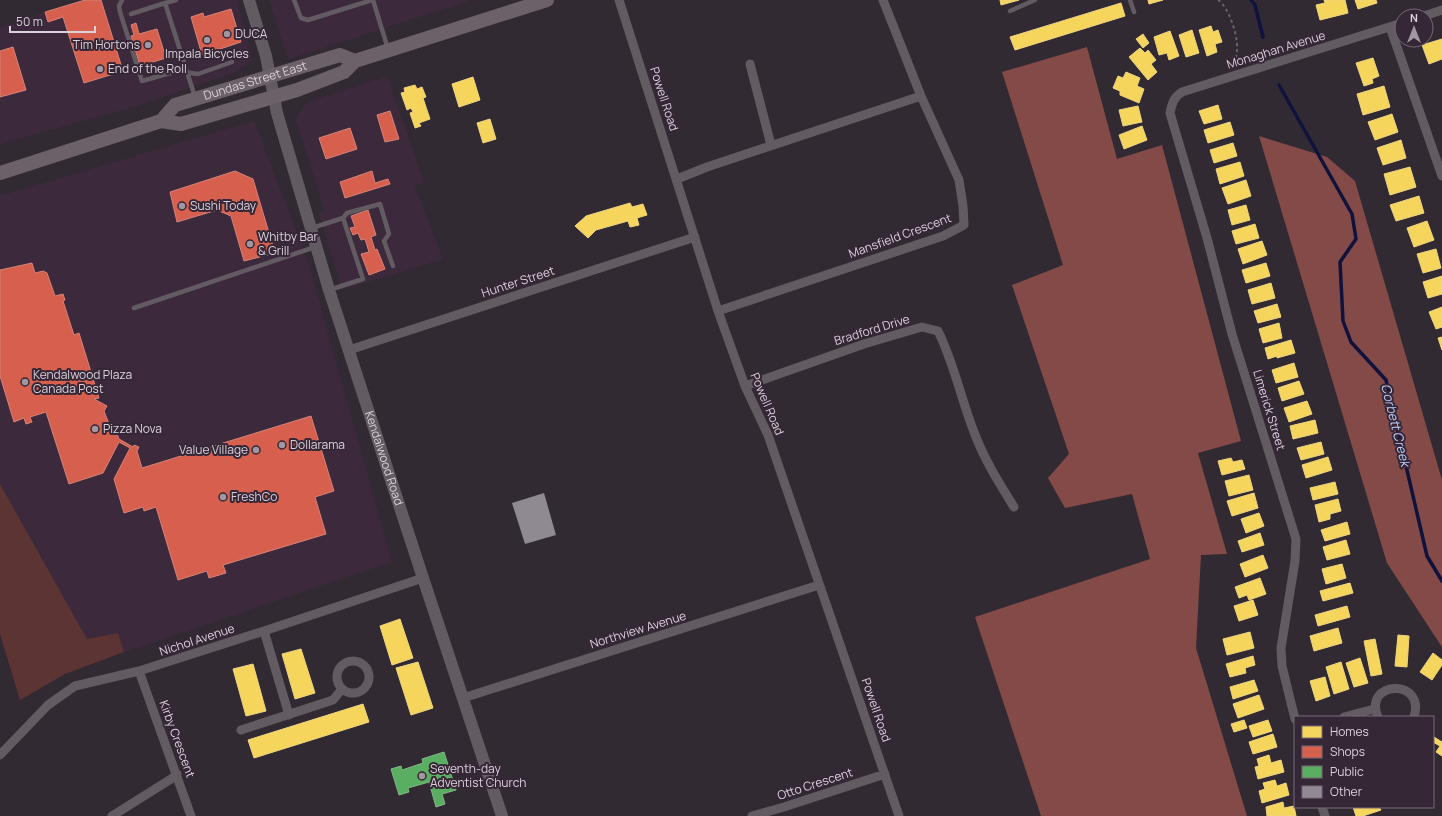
<svg xmlns="http://www.w3.org/2000/svg" width="1442" height="816" viewBox="0 0 1442 816" font-family="Manrope,sans-serif">
<style>
.built{fill:#3c2a3c}
.green{fill:#5b3433}
.forest{fill:#834a48}
.homes{fill:#f6d55c;stroke:#eed482}
.shops{fill:#d6604d;stroke:#d88278}
.public{fill:#5aae61;stroke:#81b886}
.lines{fill:none;stroke-linecap:round;stroke-linejoin:round}
.stream{stroke:#0f123d;stroke-width:3.5}
.building{fill:#8f8a92}
.path{stroke:#686268;stroke-width:2;stroke-dasharray:3 3;stroke-linecap:butt}
.lane{stroke:#625c62;stroke-width:4.5}
.street{stroke:#625c62;stroke-width:9}
.secondary{stroke:#625c62;stroke-width:12}
.primary{stroke:#6c6168;stroke-width:14}
.poi-dot{fill:#a097a0;stroke:#362736;stroke-width:1.5}
.labels{text-anchor:middle;stroke-width:4;stroke-linejoin:round;paint-order:stroke}
.poi-label{font-size:12px;fill:#dbd1db;stroke:#362736;text-anchor:start}
.street-label{font-size:12px;fill:#dbd1db;stroke:#362736}
.water-label{font-size:13px;font-style:italic;fill:#bdcdfe;stroke:#362736}
</style>
<rect width="100%" height="100%" fill="#322a32"/>
<path class="built" d="M83,0H237L253,61L235,72L140,105L0,144V27Z
M269,0H472L288,59Z
M387,76L424,183L414,185L443,259L342,290L319,213L325,211L296,120L305,103Z
M254,121L308,262L392,562L124,652L118,633L87,639L0,484V196Z"/>
<path class="green" d="M0,484L87,639L118,633L124,652L65,674L20,700L0,634Z"/>
<path class="forest" d="M1087,47L1117,159L1162,145L1241,441L1198,453L1227,554L1201,555L1196,648L1247,816H1041L975,617L1150,559L1132,494L1065,508L1048,478L1069,454L1012,285L1063,265L1002,72Z
M1259,136L1327,157L1355,181L1442,480V647L1387,563Z"/>
<path class="homes" d="M1000,0H1019L1001,5Z
M1148,0H1163L1149,4Z
M1324,0H1345L1348,13L1320,20L1316,5L1325,3Z
M1355,0H1376L1377,3L1358,9Z
M1121,3L1125,16L1015,50L1010,37Z
M1211,26L1213,32L1218,30L1222,42L1215,44L1217,52L1207,56L1199,30Z
M1192,30L1199,53L1186,57L1179,35Z
M1170,31L1179,56L1169,60L1167,53L1159,55L1154,37Z
M1143,34L1149,43L1143,48L1136,39Z
M1442,39V59L1429,64L1422,45Z
M1140,48L1145,53L1148,50L1156,60L1151,64L1157,72L1148,80L1129,57Z
M1373,58L1379,76L1372,79L1373,83L1364,86L1356,63Z
M1126,72L1140,78L1137,86L1144,89L1139,103L1120,95V91L1113,88L1118,76L1123,78Z
M473,77L480,100L459,107L452,84Z
M415,85L417,89L422,87L426,97L423,98L430,119L419,123L421,126L415,128L410,113L413,112L411,108L407,110L401,93L405,92L404,88Z
M1384,86L1390,107L1363,115L1357,94Z
M1218,105L1222,119L1204,124L1199,111Z
M1138,106L1142,122L1123,126L1119,110Z
M1392,114L1398,132L1375,140L1368,122Z
M490,119L496,139L483,143L477,123Z
M1230,122L1234,135L1208,143L1204,130Z
M1142,126L1147,140L1124,149L1119,135Z
M1401,140L1406,158L1383,165L1377,148Z
M1233,143L1237,156L1214,163L1210,150Z
M1240,162L1244,176L1220,184L1216,169Z
M1410,167L1416,187L1390,195L1384,174Z
M1246,180L1251,196L1228,204L1222,188Z
M1419,196L1424,213L1396,221L1390,205Z
M630,203L632,207L643,204L647,215L637,218L639,225L630,227L628,221L596,230L588,238L575,226L586,216Z
M1246,205L1250,220L1232,225L1228,210Z
M1427,221L1434,240L1414,247L1407,228Z
M1255,224L1259,238L1236,244L1232,231Z
M1262,241L1267,255L1243,264L1238,249Z
M1436,249L1441,268L1423,273L1417,254Z
M1266,263L1270,276L1246,283L1242,270Z
M1442,276V294L1428,298L1423,282Z
M1271,283L1275,298L1252,304L1248,290Z
M1277,304L1281,317L1258,323L1254,311Z
M1442,307V327L1436,329L1429,312Z
M1279,323L1282,338L1263,343L1259,329Z
M1442,337V350L1438,338Z
M1291,340L1295,353L1277,358V356L1268,359L1265,348Z
M1294,363L1298,377L1276,383L1272,370Z
M1299,381L1304,394L1282,401L1278,388Z
M1307,401L1312,414L1289,422L1284,408Z
M1315,420L1318,433L1293,439L1290,426Z
M1321,442L1324,454L1301,460L1297,448Z
M1328,457L1332,470L1306,478L1302,465Z
M1231,458L1233,462L1242,460L1245,469L1222,475L1218,461Z
M1249,475L1253,490L1229,496L1225,481Z
M1335,482L1338,494L1313,500L1310,488Z
M1254,493L1258,508L1232,516L1227,501Z
M1338,499L1341,511L1330,514V519L1319,522L1315,505Z
M1259,513L1264,526L1246,533L1241,519Z
M1347,522L1350,534L1325,541L1321,530Z
M1260,533L1264,545L1242,552L1238,541Z
M1346,540L1350,554L1327,560L1323,547Z
M1263,555L1268,568L1245,577L1240,564Z
M1342,564L1346,578L1326,584L1322,569Z
M1260,578L1266,594L1249,600L1247,595L1239,598L1235,587Z
M1350,583L1353,593L1323,601L1320,591Z
M1253,600L1258,615L1239,621L1234,606Z
M1347,606L1350,617L1318,626L1315,615Z
M400,619L413,658L392,665L380,626Z
M1338,628L1342,643L1314,651L1310,636Z
M1250,632L1254,648L1227,655L1223,639Z
M1398,635L1409,636L1407,667L1395,666Z
M1375,639L1382,674L1371,676L1364,641Z
M301,649L315,693L295,699L282,654Z
M1433,653L1442,660V665L1432,680L1420,672Z
M1253,656L1255,665L1245,668L1246,673L1230,677L1226,664Z
M1360,658L1368,683L1354,687L1346,663Z
M418,662L433,708L411,715L396,668Z
M1341,662L1349,689L1334,694L1326,667Z
M253,664L266,711L246,716L233,669Z
M1325,677L1330,696L1316,701L1310,681Z
M1254,680L1258,691L1233,699L1230,687Z
M1259,695L1264,709L1238,718L1233,704Z
M363,704L369,722L254,758L248,740Z
M1244,720L1247,728L1234,732L1231,724Z
M1268,720L1272,731L1253,737L1249,726Z
M1273,734L1277,747L1253,754L1249,742Z
M1434,737L1442,742V756L1436,752L1440,746L1433,742Z
M1269,755L1271,763L1281,760L1284,772L1258,779L1255,767L1259,766L1257,759Z
M1275,780L1277,786L1286,783L1289,795L1262,803L1259,791L1265,789L1263,783Z
M1283,802L1284,808L1294,806L1296,816H1267L1266,807Z
M1353,807H1379L1381,810L1363,816H1356Z"/>
<path class="shops" d="M85,0H101L123,71L84,83L63,17L48,22L45,12Z
M231,9L241,42L202,55L191,17L203,13L204,17Z
M136,23L139,34L157,29L166,58L140,66L131,36L134,35L131,25Z
M13,47L26,90L0,97V51Z
M390,111L399,139L385,142L377,115Z
M350,128L357,149L326,159L319,138Z
M235,171L253,179L275,253L244,261L231,216L217,210L177,222L170,192Z
M372,171L375,183L388,179L390,184L345,198L340,182Z
M368,210L376,235L371,237L375,250L377,249L385,269L369,275L361,254L369,252L365,239L361,240L358,233L353,235L350,228L355,227L351,216Z
M32,263L35,273L43,271L47,273L55,296L63,294L65,300L63,301L74,335L79,333L99,398L94,399L107,406L104,411L109,424L114,426L119,439L133,447L134,445L139,447L137,451L142,468L311,416L334,491L315,497L326,534L223,565L226,573L209,578L207,571L178,580L156,507L144,511L143,507L124,513L114,479L130,448L119,442L103,473L69,484L46,412L30,417L32,422L26,424L24,418L14,422L0,376V270Z"/>
<path class="public" d="M444,752L456,790L442,794L445,804L436,807L429,782L408,788L409,792L399,795L391,769L401,766L402,770L423,763L422,759Z"/>
<g class="lines">
<path class="stream" d="M1251,0L1255,5L1263,37
M1279,85L1352,214L1356,239L1340,262L1343,321L1351,342L1386,380L1427,556L1442,581"/>
</g>
<path class="building" d="M544,493L556,535L525,544L512,503Z"/>
<g class="lines">
<path class="path" d="M1218,0C1229,7 1238,36 1237,49C1237,55 1235,60 1234,65"/>
<path class="lane" d="M122,0L119,6L120,12L142,81L177,71L198,74L232,62
M176,0L165,3L195,97
M294,0L301,18L308,20L372,0
M373,0L388,49
M1130,0L1134,12
M1010,11L1035,0
M131,14L165,3
M343,218L347,213L380,204L389,234L384,241L393,266
M312,228L343,218L363,279L329,290
M134,308L315,247"/>
<path class="street" d="M619,0L718,311L745,386L768,435L899,816
M1424,16L1442,10
M1390,27L1442,176
M750,64L771,145
M677,179L707,167L921,96
M718,311L943,236L964,225L963,206L959,180L921,96L883,0
M349,350L695,237
M745,386L864,344L922,327L938,331C954,363 961,399 974,432C984,459 999,483 1014,507
M264,631L289,715
M337 677a16 16 0 1 1 32 0a16 16 0 1 1-32 0Z
M139,671L191,816
M463,698L819,585
M1344,717L1374,709
M1378,717C1362,681 1426,677 1414,717
M1295,719L1282,666L1281,648L1295,561L1296,539L1232,334L1207,238L1170,113C1172,103 1174,97 1182,92L1402,23
M241,730L333,700L342,689
M0,755L48,705L75,686L139,671L264,631L423,578
M1322,807L1325,816
M112,816L171,779L177,774
M752,816L784,807L885,774"/>
<path class="secondary" id="s1" d="M249,0L266,56L277,113L329,290L423,578L502,816"/>
<g class="primary">
<path id="s2" d="M161,121L175,105L340,55L355,61"/>
<path d="M0,173L161,121L181,124L297,90L344,72L355,61L547,0"/>
</g>
</g>
<g class="poi-dot">
<circle cx="227" cy="34" r="4"/>
<circle cx="207" cy="40" r="4"/>
<circle cx="148" cy="45" r="4"/>
<circle cx="100" cy="69" r="4"/>
<circle cx="182" cy="206" r="4"/>
<circle cx="250" cy="244" r="4"/>
<circle cx="25" cy="382" r="4"/>
<circle cx="95" cy="429" r="4"/>
<circle cx="282" cy="445" r="4"/>
<circle cx="256" cy="450" r="4"/>
<circle cx="223" cy="497" r="4"/>
<circle cx="422" cy="776" r="4"/>
</g>
<g class="labels">
<g class="poi-label">
<text x="235" y="38">DUCA</text>
<text x="140" y="49" text-anchor="end">Tim Hortons</text>
<text x="207" y="58" text-anchor="middle">Impala Bicycles</text>
<text x="108" y="73">End of the Roll</text>
<text x="190" y="210">Sushi Today</text>
<text x="258" y="241">Whitby Bar<tspan x="258" dy="14">&amp; Grill</tspan></text>
<text x="33" y="379">Kendalwood Plaza<tspan x="33" dy="14">Canada Post</tspan></text>
<text x="103" y="433">Pizza Nova</text>
<text x="290" y="449">Dollarama</text>
<text x="248" y="454" text-anchor="end">Value Village</text>
<text x="231" y="501">FreshCo</text>
<text x="430" y="773">Seventh-day<tspan x="430" dy="14">Adventist Church</tspan></text>
</g>
<g class="street-label">
<text transform="translate(1276 50) rotate(-17)" y="4">Monaghan Avenue</text>
<text dy="4" stroke="none"><textPath href="#s2" startOffset="105">Dundas Street East</textPath></text>
<text transform="translate(664 99) rotate(72)" y="4">Powell Road</text>
<text transform="translate(900 236) rotate(-20)" y="4">Mansfield Crescent</text>
<text transform="translate(518 282) rotate(-18)" y="4">Hunter Street</text>
<text transform="translate(872 330) rotate(-17)" y="4">Bradford Drive</text>
<text transform="translate(767 404) rotate(67)" y="4">Powell Road</text>
<text transform="translate(1269 410) rotate(73)" y="4">Limerick Street</text>
<text dy="4" stroke="none"><textPath href="#s1" startOffset="478">Kendalwood Road</textPath></text>
<text transform="translate(638 630) rotate(-17)" y="4">Northview Avenue</text>
<text transform="translate(197 640) rotate(-18)" y="4">Nichol Avenue</text>
<text transform="translate(876 710) rotate(71)" y="4">Powell Road</text>
<text transform="translate(177 739) rotate(70)" y="4">Kirby Crescent</text>
<text transform="translate(815 784) rotate(-18)" y="4">Otto Crescent</text>
</g>
<g class="water-label">
<text transform="translate(1396 425) rotate(76)" y="5">Corbett Creek</text>
</g>
</g>
<rect x="1294" y="716" width="140" height="92" fill="#362736" stroke="#786b78"/>
<rect x="1302" y="726" width="20" height="12" fill="#f6d55c" stroke="#786b78"/>
<text x="1330" y="736" font-size="12" fill="#dbd1db">Homes</text>
<rect x="1302" y="746" width="20" height="12" fill="#d6604d" stroke="#786b78"/>
<text x="1330" y="756" font-size="12" fill="#dbd1db">Shops</text>
<rect x="1302" y="766" width="20" height="12" fill="#5aae61" stroke="#786b78"/>
<text x="1330" y="776" font-size="12" fill="#dbd1db">Public</text>
<rect x="1302" y="786" width="20" height="12" fill="#8f8a92" stroke="#786b78"/>
<text x="1330" y="796" font-size="12" fill="#dbd1db">Other</text>
<g transform="translate(1414 28)"><circle r="19" fill="#362736" stroke="#786b78"/>
<path d="M0-3L7 15L0 10L-7 15Z" fill="#a097a0"/>
<text y="-6" font-size="11" font-weight="bold" text-anchor="middle" fill="#dbd1db">N</text>
</g>
<path d="M10 26v6h85v-6" fill="none" stroke="#dbd1db" stroke-width="2"/>
<text x="16" y="26" font-size="12" fill="#dbd1db" stroke="#362736" stroke-width="3" paint-order="stroke">50 m</text>
</svg>
